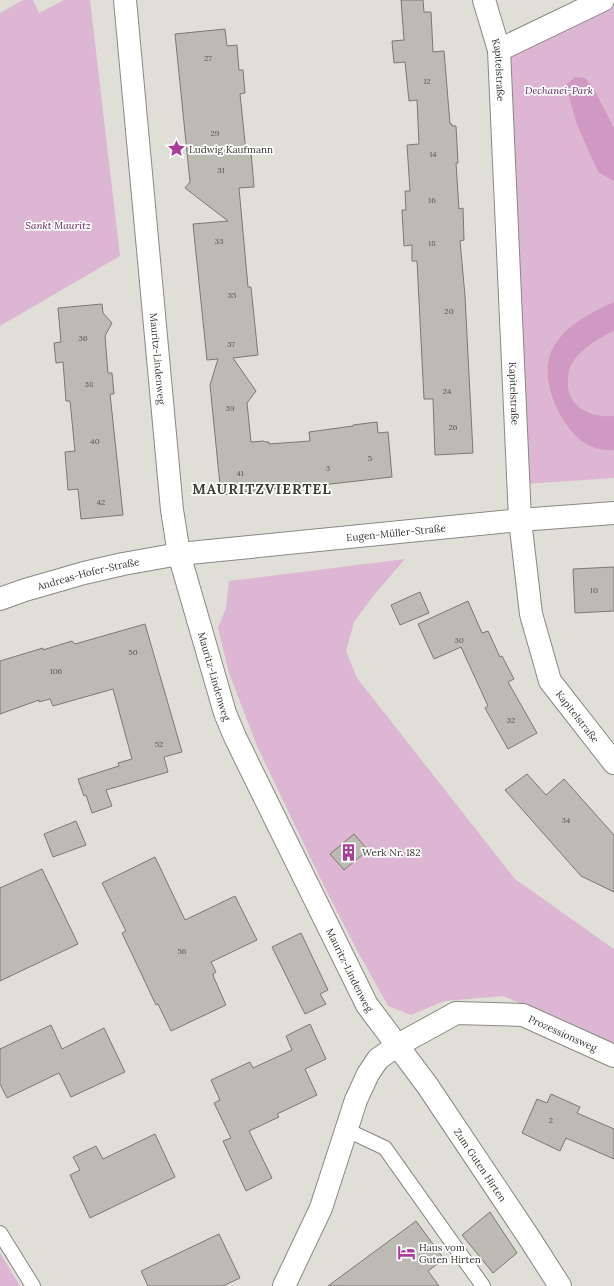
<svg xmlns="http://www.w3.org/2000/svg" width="614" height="1286" viewBox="0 0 614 1286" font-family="Lora,serif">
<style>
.green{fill:#dcb6d3}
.water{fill:#d099c3}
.building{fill:#bcbbb3;stroke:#797972}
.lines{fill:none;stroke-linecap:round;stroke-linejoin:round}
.service-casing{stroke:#898881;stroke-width:16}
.minor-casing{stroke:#898881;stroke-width:24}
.service{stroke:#fff;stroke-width:14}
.minor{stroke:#fff;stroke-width:22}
.labels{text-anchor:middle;stroke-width:3.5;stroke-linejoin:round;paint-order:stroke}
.number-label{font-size:8px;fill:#585752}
.street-label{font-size:10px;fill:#363632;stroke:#fff}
.park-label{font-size:10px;font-style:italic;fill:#5f1f54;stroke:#fff}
.poi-label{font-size:10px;fill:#363632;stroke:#fff;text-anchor:start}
.district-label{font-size:14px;font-weight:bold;letter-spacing:1px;fill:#3e3d37;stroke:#fff}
</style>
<rect width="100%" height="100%" fill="#e0dfd7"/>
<path class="green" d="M23,0H33L39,13L64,0H90L120,256L0,326V13Z
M614,1V478L524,484L506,56Z
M405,559L374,595L354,622L346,651L357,678L515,879L614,949V1043L503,996L444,1001L411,1015L388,1006L359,954L324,886L257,746L229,673L218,628L226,608L229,581Z
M0,1253L20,1286H0Z"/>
<path class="water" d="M575,77L585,78L594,89L614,128V181L598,172L576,122L566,85Z
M614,302V331C597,339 580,349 571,365C568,372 568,376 568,383C567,408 593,418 614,416V450C605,451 596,449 588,445C561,430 539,381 551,352C562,327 590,313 614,302Z"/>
<path class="building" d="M401,0H423L424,12H431L433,52L444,51L450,124H452V126H456L458,163H456L459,209L463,208L464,240L460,241L465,296L473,453L435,455L433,399H424L417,261H412V245L404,246L402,210H406L405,191H410L407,145L419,144L417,100L409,101L405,62L394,63L392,41L404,40Z
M225,29L227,46L237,45L239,70H243L245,93L240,94L246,152H251L254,187L239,188L248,287H251L258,355L233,358L256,391L247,403L251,442L264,441L265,442H269V444L310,441L309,432L353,426V425L377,422L378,433L388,432L392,477L313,486V484L221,495L210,385L218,359L207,360L193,224L228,221L185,188L190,182L175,34Z
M102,304L103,313L112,323L105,336L108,373H112L114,394H110L123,515L81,519L78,489L68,490L65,452L75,451L70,401H66L63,362L56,363L54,343L61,342L58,308Z
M614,567V611L575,613L573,569Z
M420,592L429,613L400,625L391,605Z
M468,601L482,633L488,631L500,657L502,656L514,679L508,682L537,733L508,749L485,708L488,706L461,647L434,659L418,624Z
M145,624L182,752L164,757L168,772L106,790L112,806L92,813L86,795L84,796L78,779L119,766L118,763L132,759L113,689L53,706L50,699L39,702V700L0,714V661L43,648V650L72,641L75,644Z
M527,774L546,795L564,779L614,835V892L581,876L505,790Z
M76,821L86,845L53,857L44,834Z
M354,834L368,850L344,870L330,854Z
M155,857L185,920L235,896L257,940L211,962L216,972L213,974L214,978L226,1005L171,1031L158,1004L156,1005L122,933L126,931L102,883Z
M42,869L78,944L0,981V888Z
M301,933L328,990L320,994L326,1004L305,1014L272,947Z
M310,1024L326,1059L305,1069L317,1095L277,1114L279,1117L249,1131L272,1178L246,1191L223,1141L231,1138L214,1103L220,1100L211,1080L250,1062L253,1068L292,1050L286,1036Z
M51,1025L62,1049L104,1028L125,1072L71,1097L59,1073L7,1098L0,1084V1049Z
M551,1094L580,1107L577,1113L614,1129V1159L566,1138L560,1151L522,1133L537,1099L547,1103Z
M155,1134L175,1177L90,1218L70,1175L80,1170L73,1157L96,1146L103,1159Z
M490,1212L517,1253L493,1273L462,1235Z
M416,1221L444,1259L428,1271L439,1286H328Z
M219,1234L240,1278L223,1286H148L141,1271Z"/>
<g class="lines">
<defs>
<path id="service" d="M347,1130L385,1148L483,1286
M0,1233L33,1286"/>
<g id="minor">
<path id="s1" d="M125,0L172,510L179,554L225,713L235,737L259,786L367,1005L427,1085L528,1236L560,1286"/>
<path id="s2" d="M484,0L499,50L520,520L531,614L550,681L614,763"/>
<path d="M499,50L603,0"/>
<path id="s3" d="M0,599L25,590L84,573L123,564L179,554L520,520L614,513"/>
<path id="s4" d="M284,1286L321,1208L356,1100L368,1074L378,1059L398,1045L456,1013L523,1015L614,1056"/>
</g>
</defs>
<use href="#service" class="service-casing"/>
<use href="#minor" class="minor-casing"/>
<use href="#service" class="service"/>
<use href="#minor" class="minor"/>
</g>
<defs>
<symbol id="sight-bare" viewBox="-9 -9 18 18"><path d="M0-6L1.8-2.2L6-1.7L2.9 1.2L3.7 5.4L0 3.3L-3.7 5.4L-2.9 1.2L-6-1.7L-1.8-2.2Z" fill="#ac3c99" stroke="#fff" stroke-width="2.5" paint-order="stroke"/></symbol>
<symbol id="building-bare" viewBox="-9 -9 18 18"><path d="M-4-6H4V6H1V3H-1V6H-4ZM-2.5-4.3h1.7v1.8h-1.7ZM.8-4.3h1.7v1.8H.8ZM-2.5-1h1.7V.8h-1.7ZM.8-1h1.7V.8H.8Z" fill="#ac3c99" stroke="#fff" stroke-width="2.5" paint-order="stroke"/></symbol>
<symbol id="hotel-bare" viewBox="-9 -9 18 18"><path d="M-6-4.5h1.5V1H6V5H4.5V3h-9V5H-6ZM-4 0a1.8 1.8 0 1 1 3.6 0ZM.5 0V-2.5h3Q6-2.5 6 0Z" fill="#ac3c99" stroke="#fff" stroke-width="2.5" paint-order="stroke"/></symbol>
</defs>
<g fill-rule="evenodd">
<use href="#sight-bare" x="164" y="136" width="25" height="25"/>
<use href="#building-bare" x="336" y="840" width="25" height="25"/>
<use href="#hotel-bare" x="394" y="1240" width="25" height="25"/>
</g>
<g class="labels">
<g class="number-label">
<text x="208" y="61">27</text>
<text x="427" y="84">12</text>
<text x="215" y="136">29</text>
<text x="433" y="157">14</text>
<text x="221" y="173">31</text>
<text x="432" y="203">16</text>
<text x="219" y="244">33</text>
<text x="432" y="246">18</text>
<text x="232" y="298">35</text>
<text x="449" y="314">20</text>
<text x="83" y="341">36</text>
<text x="231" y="347">37</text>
<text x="89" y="387">38</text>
<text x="447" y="394">24</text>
<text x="230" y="411">39</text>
<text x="453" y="430">26</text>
<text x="95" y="444">40</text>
<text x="370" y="461">5</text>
<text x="328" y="471">3</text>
<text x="240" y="476">41</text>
<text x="101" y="505">42</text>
<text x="594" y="593">10</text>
<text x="459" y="643">30</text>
<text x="133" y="655">50</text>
<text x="56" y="674">106</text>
<text x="511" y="723">32</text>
<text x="159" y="747">52</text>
<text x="566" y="823">34</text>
<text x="182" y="954">56</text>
<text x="551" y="1123">2</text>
</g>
<g class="street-label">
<text dy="4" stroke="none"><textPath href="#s2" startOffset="72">Kapitelstraße</textPath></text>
<text dy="4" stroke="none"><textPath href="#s1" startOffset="360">Mauritz-Lindenweg</textPath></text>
<text dy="4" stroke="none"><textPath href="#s2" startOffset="396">Kapitelstraße</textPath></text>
<text dy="4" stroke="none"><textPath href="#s3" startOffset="403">Eugen-Müller-Straße</textPath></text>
<text dy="4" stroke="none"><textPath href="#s3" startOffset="92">Andreas-Hofer-Straße</textPath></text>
<text dy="4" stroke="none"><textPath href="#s1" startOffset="684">Mauritz-Lindenweg</textPath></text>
<text dy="4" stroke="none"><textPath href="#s2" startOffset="732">Kapitelstraße</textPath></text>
<text dy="4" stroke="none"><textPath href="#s1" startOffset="1008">Mauritz-Lindenweg</textPath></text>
<text dy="4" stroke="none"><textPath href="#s4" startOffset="448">Prozessionsweg</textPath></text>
<text dy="4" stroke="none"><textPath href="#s1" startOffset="1243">Zum Guten Hirten</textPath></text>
</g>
<g class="park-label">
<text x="559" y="94">Dechanei-Park</text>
<text x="58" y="229">Sankt Mauritz</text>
</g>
<g class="poi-label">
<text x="189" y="153">Ludwig Kaufmann</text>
<text x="362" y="856">Werk Nr. 182</text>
<text x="419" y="1251">Haus vom<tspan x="419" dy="12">Guten Hirten</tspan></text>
</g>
<g class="district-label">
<text x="262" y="494">MAURITZVIERTEL</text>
</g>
</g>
</svg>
